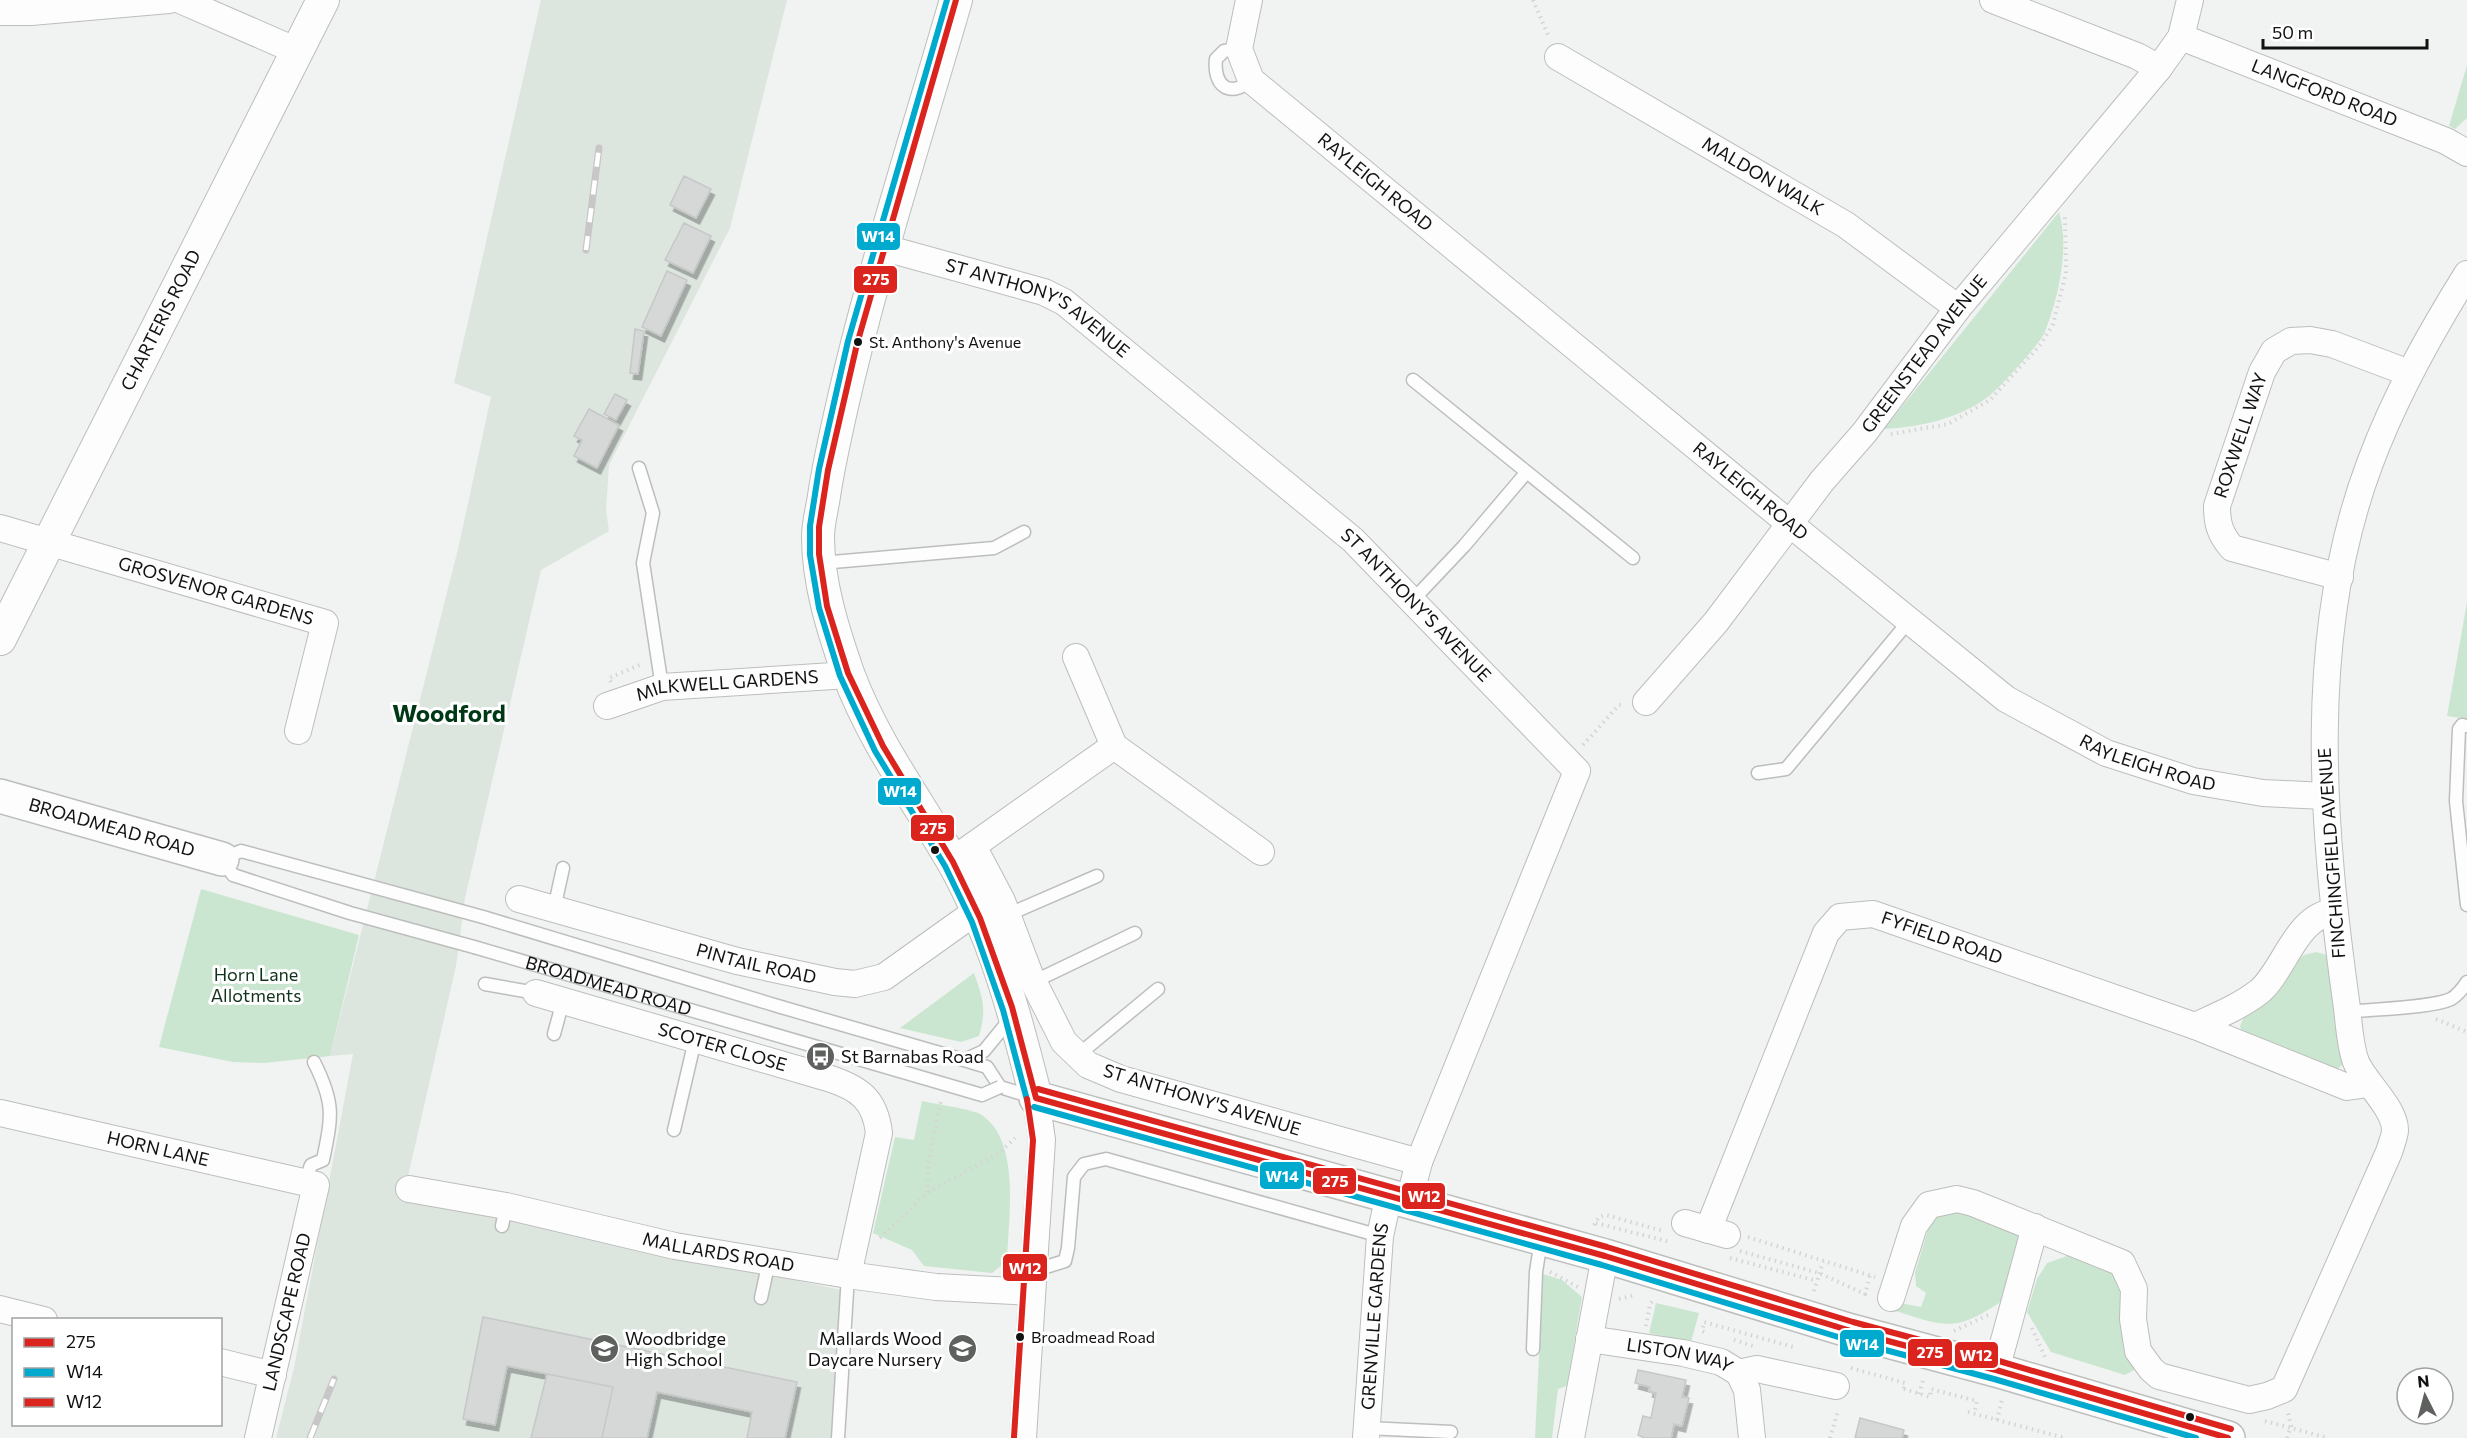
<svg xmlns="http://www.w3.org/2000/svg" width="2467" height="1438" viewBox="0 0 2467 1438" font-family="Commissioner,sans-serif">
<style>
.built{fill:#dde5df}
.green{fill:#cbe6d0}
.building{fill:#d6d8d7;stroke:#c6c8c7;stroke-width:1.5;filter:url(#shadow)}
.lines{fill:none;stroke-linecap:round;stroke-linejoin:round}
.service-casing{stroke:#bcbebc;stroke-width:15}
.minor-casing{stroke:#bcbebc;stroke-width:28}
.tertiary-casing{stroke:#bcbebc;stroke-width:34}
.primary-casing{stroke:#bcbebc;stroke-width:36}
.path{stroke:#d4d4d4;stroke-width:4;stroke-dasharray:1.5 4.5;stroke-linecap:butt}
.service{stroke:#fdfdfd;stroke-width:12}
.minor{stroke:#fdfdfd;stroke-width:26}
.tertiary{stroke:#fdfdfd;stroke-width:32}
.primary{stroke:#fdfdfd;stroke-width:33}
.rail-casing{stroke:#c6c7c6;stroke-width:7}
.rail{stroke:#fff;stroke-width:4.5;stroke-dasharray:14;stroke-linecap:butt}
.service-bridge-casing{stroke:#bcbebc;stroke-width:15;stroke-linecap:butt}
.service-bridge{stroke:#fdfdfd;stroke-width:12}
.bus-1-casing{stroke:#fff;stroke-width:10}
.bus-2-casing{stroke:#fff;stroke-width:10}
.bus-3-casing{stroke:#fff;stroke-width:10}
.bus-1{stroke:#dc241f;stroke-width:6}
.bus-2{stroke:#00a9ce;stroke-width:6}
.bus-3{stroke:#dc241f;stroke-width:6}
.bus-dot{fill:#111311;stroke:#fff;stroke-width:2}
.labels{text-anchor:middle;stroke-width:6;stroke-linejoin:round;paint-order:stroke}
.bus-label{font-size:16px;fill:#111311;stroke:#fff;text-anchor:start}
.street-label{font-size:18px;fill:#111311;stroke:#fff}
.park-label{font-size:18px;fill:#11331b;stroke:#fff}
.poi-label{font-size:18px;fill:#111311;stroke:#fff;text-anchor:start}
.district-label{font-size:24px;font-weight:bold;fill:#003715;stroke:#fff}
.line-badge{stroke:#fff;stroke-width:2}
.badge-label{font-size:16px;text-anchor:middle;font-weight:bold;fill:#fff}
</style>
<defs>
<filter id="shadow"><feDropShadow dx="3.5" dy="6" stdDeviation="0" flood-color="#0004"/></filter>
</defs>
<rect width="100%" height="100%" fill="#f0f3f1"/>
<path class="built" d="M541,0H787L730,228L609,465L606,510L609,531L541,570L465,898L456,966L403,1198L851,1292L843,1438H276L294,1368L353,1054L330,1056L459,545L491,397L454,383Z"/>
<path class="green" d="M2467,65V118L2455,129L2449,126Z
M2059,212C2070,248 2058,300 2044,334C2039,344 1999,389 1989,396C1959,419 1920,427 1884,429Z
M2467,602V719L2447,716Z
M201,889L359,935L330,1056L264,1063L233,1062L159,1047Z
M2316,952L2326,955L2332,966L2344,1055L2342,1065L2334,1072L2243,1036L2240,1026L2245,1015L2296,961L2304,955Z
M974,973C983,999 987,1009 979,1036L961,1042L900,1028Z
M922,1101C935,1104 970,1109 980,1114C1022,1139 1008,1220 1007,1261L992,1273L924,1266L912,1250L873,1233L895,1137L914,1140Z
M1945,1207L2015,1229L2023,1240L2002,1301C1953,1334 1945,1326 1892,1310L1895,1302L1921,1307L1926,1293L1916,1286L1915,1273L1932,1216Z
M2070,1255L2109,1271L2120,1283L2134,1370L2125,1375L2051,1352L2027,1312L2037,1279L2047,1263Z
M1543,1274L1562,1280L1582,1297L1567,1386L1558,1389L1552,1438H1535Z
M1656,1303L1699,1313L1691,1342L1649,1333Z"/>
<path class="building" d="M684,176L711,189L696,218L670,205Z
M684,223L711,236L693,273L665,260Z
M667,271L687,280L661,336L642,327Z
M635,329L644,331L638,374L630,373Z
M615,394L627,400L616,420L604,414Z
M589,409L619,425L597,468L574,456L582,440L574,436Z
M483,1317L797,1382L785,1438H747L752,1412L657,1392L647,1438H602L613,1387L507,1366L495,1425L463,1419Z
M1638,1370L1686,1380L1682,1397L1689,1398L1682,1426L1674,1424L1671,1438H1645L1638,1435L1643,1416L1651,1418L1656,1393L1649,1391L1650,1387L1635,1383Z
M547,1374L613,1387L602,1438H531Z
M1860,1418L1904,1430L1902,1438H1855Z"/>
<g class="lines">
<defs>
<path id="service" d="M1239,49L1224,51L1216,59C1213,85 1229,99 1251,80
M1413,380L1633,558
M639,468L653,513L643,563L662,687
M821,563L994,548L1024,532
M1412,601L1464,546L1526,473
M2467,726L2462,725L2459,729L2456,801L2467,905
M1758,773L1786,769L1909,621
M554,909L563,868
M1007,915L1097,876
M474,947L350,913L233,875L222,859L241,851L483,917L781,1007
M1033,982L1135,933
M485,984L536,993
M2347,1012C2371,1009 2432,1008 2451,999C2458,995 2463,988 2467,982
M554,1034L563,1001
M1078,1055L1158,989
M964,1060L987,1067L1000,1087L1032,1097
M964,1060L984,1051L1011,1018
M674,1130L695,1040
M305,1182L311,1165L323,1160C332,1116 335,1104 314,1062
M502,1226L506,1206
M1034,1264L1049,1266L1065,1261L1068,1248L1074,1177L1084,1164L1106,1159L1380,1236
M761,1298L769,1261
M1533,1349L1536,1272L1541,1240
M1367,1428L1451,1432
M838,1438L848,1275"/>
<g id="minor">
<path d="M180,0L297,51"/>
<path id="s1" d="M1249,0L1239,49L1251,80L1790,524L2006,699L2106,753L2193,781L2263,793L2325,796"/>
<path d="M1993,0L2137,56L2159,68"/>
<path d="M0,12H31L169,0"/>
<path id="s2" d="M2181,37L2446,141L2467,153"/>
<path id="s3" d="M1558,57L1846,225L1958,308"/>
<path id="s4" d="M885,248L1044,292L1064,302L1353,540L1577,771L1419,1162L1121,1079L1088,1065L1064,1042L1030,975L1002,901L973,846"/>
<path id="s5" d="M0,528L325,623L298,731"/>
<path id="s6" d="M2340,577L2232,548C2220,534 2217,524 2217,506L2262,372L2274,351L2291,341L2310,340L2332,344L2409,373"/>
<path d="M1076,657L1114,746L1261,852"/>
<path id="s7" d="M1646,702L1716,622L1822,481L1864,433L1958,308L2159,68L2181,37L2190,0"/>
<path id="s8" d="M607,706L662,687L849,675"/>
<path d="M960,855L1114,746"/>
<path id="s9" d="M519,899L737,961L835,982L855,984L884,977L978,910"/>
<path id="s10" d="M536,993L828,1078C859,1088 875,1099 879,1133L848,1275"/>
<path d="M2195,1026L2347,1087L2368,1084"/>
<path id="s11" d="M0,1113L316,1185L258,1438"/>
<path id="s12" d="M409,1189L506,1206L675,1246L848,1275L936,1287L1032,1292"/>
<path d="M1409,1201L1419,1162"/>
<path d="M1685,1223L1727,1235"/>
<path id="s13" d="M1708,1230L1826,933L1840,917L1873,914L2195,1026C2217,1016 2241,1006 2260,991C2285,969 2296,916 2334,912"/>
<path d="M1891,1298L1914,1226L1929,1205L1957,1199L1973,1203L2122,1263L2134,1289L2133,1319L2138,1351L2151,1369L2159,1376L2249,1400L2267,1396L2284,1389L2389,1152C2391,1145 2395,1136 2395,1130C2395,1108 2365,1083 2356,1062C2350,1046 2349,1025 2347,1008C2322,830 2305,635 2370,463C2395,396 2429,335 2467,274"/>
<path d="M0,1309L44,1320"/>
<path id="s14" d="M1589,1339L1683,1353L1721,1362L1739,1373L1757,1369L1836,1386"/>
<path d="M220,1362L273,1375"/>
<path d="M1996,1370L2035,1227"/>
<path d="M1739,1373L1747,1390L1752,1438"/>
<path d="M1023,1438L1042,1140L1036,1098"/>
<path id="s15" d="M1366,1438L1380,1236L1389,1195"/>
<path d="M1571,1438L1605,1256"/>
</g>
<g id="tertiary">
<path d="M956,0C918,131 876,261 845,393C837,428 829,462 824,496C822,510 818,523 818,537C818,583 833,630 848,673C873,741 917,800 953,862C994,935 1016,1017 1036,1098"/>
<path id="s16" d="M0,639L323,0"/>
</g>
<g id="primary">
<path id="s17" d="M0,796L222,859"/>
<path d="M1036,1098L1605,1256L1851,1331L1996,1370L2228,1438"/>
</g>
</defs>
<use href="#service" class="service-casing"/>
<use href="#minor" class="minor-casing"/>
<use href="#tertiary" class="tertiary-casing"/>
<use href="#primary" class="primary-casing"/>
<path class="path" d="M1533,0L1549,37
M1891,434L1948,424L1990,400L2041,344L2053,324L2066,273L2065,217
M611,682L609,678L642,664
M1583,745L1619,705H1624
M2436,1019L2467,1032
M928,1192L998,1154L1015,1138
M1596,1223L1670,1242
M1594,1225L1599,1217L1606,1215L1663,1231
M1748,1237L1875,1277
M880,1238L928,1192V1164L941,1100
M1740,1251L1819,1273L1869,1296
M1730,1258L1817,1281
M1550,1272L1578,1287
M1814,1291L1823,1262
M1865,1295L1870,1275
M1619,1299L1635,1295
M1646,1326L1650,1304L1654,1299
M2032,1328L2045,1357
M1954,1331L1988,1315
M1704,1332L1702,1331L1704,1322L1797,1348
M1734,1340L1753,1346
M1851,1368L1905,1383L1903,1392
M1904,1389L1930,1397L1931,1389L1977,1401L1974,1414
M1919,1394L1924,1377
M1968,1412L2065,1438
M1997,1420L2002,1400
M2265,1421L2328,1438
M1830,1438L1838,1411
M2287,1438L2291,1426L2288,1413"/>
<use href="#service" class="service"/>
<use href="#minor" class="minor"/>
<use href="#tertiary" class="tertiary"/>
<use href="#primary" class="primary"/>
<defs>
<path id="rail" d="M586,250L599,148
M310,1438L334,1379"/>
</defs>
<use href="#rail" class="rail-casing"/>
<use href="#rail" class="rail"/>
<defs>
<g id="service-bridge">
<path id="s18" d="M474,947L982,1095L1000,1087"/>
<path d="M781,1007L964,1060"/>
</g>
</defs>
<use href="#service-bridge" class="service-bridge-casing"/>
<use href="#service-bridge" class="service-bridge"/>
<defs>
<path id="bus-1" d="M956,0L857,344L828,470L819,527V554L827,606L848,673L883,746L953,862L980,918L1012,1007L1036,1098
M1036,1098L1605,1256L1851,1331L1996,1370L2228,1438"/>
<path id="bus-2" d="M947,0L848,341L819,469L810,526V555L819,608L840,676L875,751L945,866L972,922L1003,1010L1027,1100
M1034,1107L1602,1265L1848,1340L1994,1379L2196,1438"/>
<path id="bus-3" d="M1038,1089L1607,1247L1853,1322L1999,1361L2231,1429
M1014,1437L1033,1140L1027,1099"/>
</defs>
<use href="#bus-1" class="bus-1-casing"/>
<use href="#bus-2" class="bus-2-casing"/>
<use href="#bus-3" class="bus-3-casing"/>
<use href="#bus-1" class="bus-1"/>
<use href="#bus-2" class="bus-2"/>
<use href="#bus-3" class="bus-3"/>
</g>
<defs>
<symbol id="bus-disc" viewBox="-11 -11 22 22"><circle r="9.5" fill="#5f615f" stroke="#fff"/><path d="M-5-6H5V4H4V6H2V4H-2V6H-4V4H-5ZM-3.5-4V0h7V-4ZM-3.5 1.2v1.5H-2V1.2ZM2 1.2v1.5H3.5V1.2Z" fill="#fff"/></symbol>
<symbol id="school-disc" viewBox="-11 -11 22 22"><circle r="9.5" fill="#5f615f" stroke="#fff"/><path d="M0-5L7-2L0 1L-7-2ZM-4 1L0 2.5L4 1V4Q0 6-4 4Z" fill="#fff"/></symbol>
</defs>
<g fill-rule="evenodd">
<use href="#bus-disc" x="804" y="1040" width="33" height="33"/>
<use href="#school-disc" x="588" y="1332" width="33" height="33"/>
<use href="#school-disc" x="946" y="1332" width="33" height="33"/>
</g>
<g class="bus-dot">
<circle cx="858" cy="342" r="5"/>
<circle cx="935" cy="850" r="5"/>
<circle cx="1020" cy="1337" r="5"/>
<circle cx="2190" cy="1417" r="5"/>
</g>
<g class="labels">
<g class="bus-label">
<text x="869" y="348">St. Anthony's Avenue</text>
<text x="1031" y="1343">Broadmead Road</text>
</g>
<g class="street-label">
<text dy="6" stroke="none"><textPath href="#s2" startOffset="154">LANGFORD ROAD</textPath></text>
<text dy="6" stroke="none"><textPath href="#s3" startOffset="237">MALDON WALK</textPath></text>
<text dy="6" stroke="none"><textPath href="#s1" startOffset="244">RAYLEIGH ROAD</textPath></text>
<text dy="6" stroke="none"><textPath href="#s4" startOffset="166">ST ANTHONY'S AVENUE</textPath></text>
<text dy="6" stroke="none"><textPath href="#s16" startOffset="357">CHARTERIS ROAD</textPath></text>
<text dy="6" stroke="none"><textPath href="#s7" startOffset="446">GREENSTEAD AVENUE</textPath></text>
<text dy="6" stroke="none"><textPath href="#s6" startOffset="232">ROXWELL WAY</textPath></text>
<text dy="6" stroke="none"><textPath href="#s1" startOffset="730">RAYLEIGH ROAD</textPath></text>
<text dy="6" stroke="none"><textPath href="#s5" startOffset="225">GROSVENOR GARDENS</textPath></text>
<text dy="6" stroke="none"><textPath href="#s4" startOffset="652">ST ANTHONY'S AVENUE</textPath></text>
<text dy="6" stroke="none"><textPath href="#s8" startOffset="123">MILKWELL GARDENS</textPath></text>
<text dy="6" stroke="none"><textPath href="#s1" startOffset="1216">RAYLEIGH ROAD</textPath></text>
<text dy="6" stroke="none"><textPath href="#s17" startOffset="116">BROADMEAD ROAD</textPath></text>
<text transform="translate(2332 853) rotate(-94)" y="6">FINCHINGFIELD AVENUE</text>
<text dy="6" stroke="none"><textPath href="#s13" startOffset="447">FYFIELD ROAD</textPath></text>
<text dy="6" stroke="none"><textPath href="#s9" startOffset="246">PINTAIL ROAD</textPath></text>
<text dy="6" stroke="none"><textPath href="#s18" startOffset="140">BROADMEAD ROAD</textPath></text>
<text dy="6" stroke="none"><textPath href="#s10" startOffset="194">SCOTER CLOSE</textPath></text>
<text transform="translate(1202 1100) rotate(17)" y="6">ST ANTHONY'S AVENUE</text>
<text dy="6" stroke="none"><textPath href="#s11" startOffset="162">HORN LANE</textPath></text>
<text dy="6" stroke="none"><textPath href="#s12" startOffset="316">MALLARDS ROAD</textPath></text>
<text transform="translate(287 1312) rotate(-77)" y="6">LANDSCAPE ROAD</text>
<text dy="6" stroke="none"><textPath href="#s15" startOffset="122">GRENVILLE GARDENS</textPath></text>
<text dy="6" stroke="none"><textPath href="#s14" startOffset="92">LISTON WAY</textPath></text>
</g>
<g class="park-label">
<text x="256" y="981">Horn Lane<tspan x="256" dy="21">Allotments</tspan></text>
</g>
<g class="poi-label">
<text x="841" y="1063">St Barnabas Road</text>
<text x="625" y="1345">Woodbridge<tspan x="625" dy="21">High School</tspan></text>
<text x="942" y="1345" text-anchor="end">Mallards Wood<tspan x="942" dy="21">Daycare Nursery</tspan></text>
</g>
<g class="district-label">
<text x="449" y="722">Woodford</text>
</g>
</g>
<g class="line-badge">
<rect x="856" y="222" width="45" height="29" rx="6" fill="#00a9ce"/>
<rect x="853" y="265" width="45" height="29" rx="6" fill="#dc241f"/>
<rect x="877" y="777" width="45" height="29" rx="6" fill="#00a9ce"/>
<rect x="910" y="814" width="45" height="28" rx="6" fill="#dc241f"/>
<rect x="1259" y="1161" width="46" height="29" rx="6" fill="#00a9ce"/>
<rect x="1312" y="1167" width="45" height="28" rx="6" fill="#dc241f"/>
<rect x="1401" y="1182" width="45" height="28" rx="6" fill="#dc241f"/>
<rect x="1002" y="1253" width="46" height="29" rx="6" fill="#dc241f"/>
<rect x="1839" y="1329" width="46" height="29" rx="6" fill="#00a9ce"/>
<rect x="1907" y="1338" width="46" height="29" rx="6" fill="#dc241f"/>
<rect x="1954" y="1341" width="45" height="28" rx="6" fill="#dc241f"/>
</g>
<g class="badge-label">
<text x="878" y="242">W14</text>
<text x="876" y="285">275</text>
<text x="900" y="797">W14</text>
<text x="933" y="834">275</text>
<text x="1282" y="1182">W14</text>
<text x="1335" y="1187">275</text>
<text x="1424" y="1202">W12</text>
<text x="1025" y="1274">W12</text>
<text x="1862" y="1350">W14</text>
<text x="1930" y="1358">275</text>
<text x="1976" y="1361">W12</text>
</g>
<rect x="12" y="1318" width="210" height="108" fill="#ffffff" stroke="#a0a1a0" stroke-width="1.5"/>
<rect x="24" y="1338" width="30" height="9" fill="#dc241f" stroke="#a0a1a0" stroke-width="1.5"/>
<text x="66" y="1348" font-size="18" fill="#111311">275</text>
<rect x="24" y="1368" width="30" height="9" fill="#00a9ce" stroke="#a0a1a0" stroke-width="1.5"/>
<text x="66" y="1378" font-size="18" fill="#111311">W14</text>
<rect x="24" y="1398" width="30" height="9" fill="#dc241f" stroke="#a0a1a0" stroke-width="1.5"/>
<text x="66" y="1408" font-size="18" fill="#111311">W12</text>
<g transform="translate(2425 1396) rotate(354)"><circle r="28" fill="#ffffff" stroke="#a0a1a0" stroke-width="1.5"/>
<path d="M0-4.5L10 22L0 15L-10 22Z" fill="#5f615f"/>
<text y="-9" font-size="16" font-weight="bold" text-anchor="middle" fill="#111311">N</text>
</g>
<path d="M2263 39v9h164v-9" fill="none" stroke="#111311" stroke-width="3"/>
<text x="2272" y="39" font-size="18" fill="#111311" stroke="#ffffff" stroke-width="4.5" paint-order="stroke">50 m</text>
</svg>
